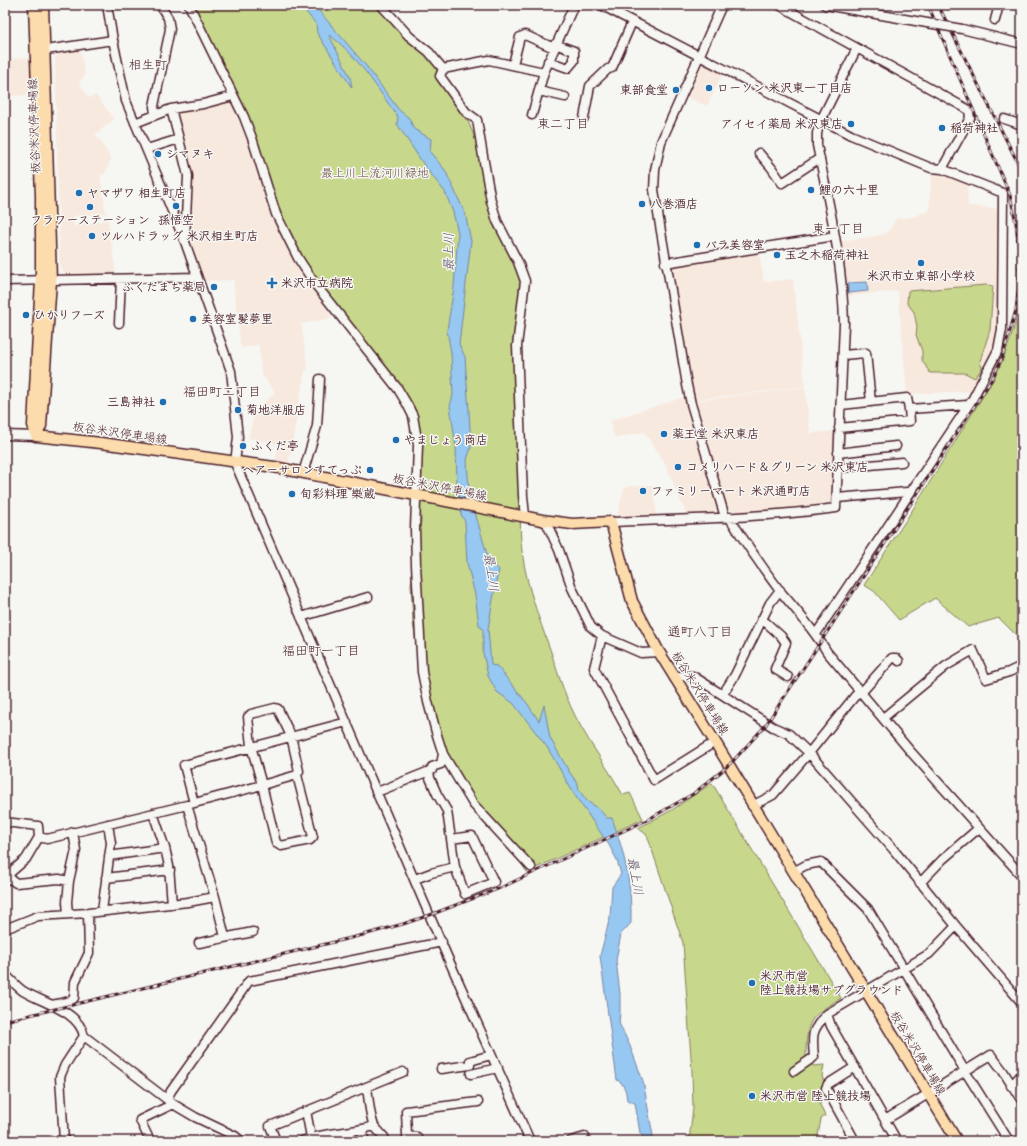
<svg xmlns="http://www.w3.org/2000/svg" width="1027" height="1146" viewBox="0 0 1027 1146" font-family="Mynerve,'Klee One',sans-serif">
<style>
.built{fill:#f8e9de}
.green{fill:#c7d88c;stroke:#887c5c}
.water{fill:#96c8f2;stroke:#7884a2}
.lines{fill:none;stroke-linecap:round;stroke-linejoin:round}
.minor-casing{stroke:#4a1f2b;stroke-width:11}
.major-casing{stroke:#4a1f2b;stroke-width:13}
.minor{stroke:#f6f6f2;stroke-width:8}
.major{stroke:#fcdcac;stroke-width:10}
.rail-casing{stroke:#4a1f2b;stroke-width:3}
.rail{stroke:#f6f6f2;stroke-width:1.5;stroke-dasharray:4.5;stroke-linecap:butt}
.minor-bridge-casing{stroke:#4a1f2b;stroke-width:11;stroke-linecap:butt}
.minor-bridge{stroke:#f6f6f2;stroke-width:8}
.poi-dot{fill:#1f6fb2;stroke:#f6f6f2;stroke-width:1.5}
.labels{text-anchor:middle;stroke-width:3;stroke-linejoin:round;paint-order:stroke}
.poi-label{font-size:12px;font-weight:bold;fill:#4a1f2b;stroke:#f6f6f2;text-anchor:start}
.street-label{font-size:12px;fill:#4a1f2b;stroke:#f6f6f2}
.park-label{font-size:12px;fill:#694d43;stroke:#f6f6f2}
.neighbourhood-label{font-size:13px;fill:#4a1f2b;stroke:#f6f6f2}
.water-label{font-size:13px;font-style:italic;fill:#615267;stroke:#f6f6f2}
</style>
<rect width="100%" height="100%" fill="#f6f6f2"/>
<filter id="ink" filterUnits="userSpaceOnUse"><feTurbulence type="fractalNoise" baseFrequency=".025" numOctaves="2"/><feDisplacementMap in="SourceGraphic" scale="8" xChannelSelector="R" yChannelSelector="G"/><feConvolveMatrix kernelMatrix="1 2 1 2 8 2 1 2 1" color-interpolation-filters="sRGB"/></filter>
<g filter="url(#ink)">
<path class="built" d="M80,50L85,75L79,83L89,98L96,95L114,119L95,135L100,140L111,159L105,174L100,175L106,213L74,216V226L108,220L116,274L66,275L60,268L55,58L58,54Z
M30,58V95L5,96V59Z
M704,61L724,71L707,106L687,97Z
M231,100L259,173L275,223L293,260L312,286L332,318L301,324L308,369L305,370L288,467L275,464L278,444L248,438L254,416L257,409L275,393L261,373L259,345L241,348L233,280L202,281L190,237V172L174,112L182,110L203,109Z
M932,170L967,182L968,206L1002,209L1000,329L994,350L973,391L907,394L898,291L845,296L837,242L875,236L884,234L889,230L896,219L912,217L929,211Z
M759,251L764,282L793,279L805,386L695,400L684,352L669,265Z
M805,387L810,433L838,431L833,506L739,514L727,507L696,401Z
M685,397L721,510L716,515L687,516L663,459L644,432L616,438L612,430L611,420Z
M653,485L657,517L620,519L617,516L624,489L630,486Z"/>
<path class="green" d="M191,5H378L429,54L441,69L464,111L482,156L490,201L523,280L516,346L521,510C517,562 534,604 551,652C559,677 567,702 580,725C593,749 610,771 623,795L630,793L643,819L527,872L508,844L447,767L425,702L413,623L411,584L421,521L415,416L308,272L278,213L253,137Z
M1022,218V634L1017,636L999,618L968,627L935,598L899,620L874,591L864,585L915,506L993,380C1008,350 1020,317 1021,283C1022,263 1019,242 1018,221Z
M986,285L993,286L990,330L980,361L982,368L975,378L965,373H930L922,360V351L916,335L917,327L914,312L907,303L908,291Z
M712,783L841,998C809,1017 806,1020 806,1059L813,1066L824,1065L822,1076L824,1082L820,1105L825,1116L821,1119L817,1141H689L693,1108L692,1072L683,943L647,835L638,828L672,810Z"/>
<path class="water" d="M300,5H314L367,67L399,110L409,118L414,129L431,139L430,152L445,170L465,213L471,241L459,344L465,357L469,411L471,447L467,460L469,491L488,558L499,570L496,582L488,629L491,665L497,666L527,703L539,721L544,705L550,738L570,773L578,784L579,790L587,801L598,808L607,818H612C625,855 632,884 631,923L621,934L616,960L620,994V1013L619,1023L630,1046L643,1081L654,1141H646L640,1133L635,1103L627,1100C626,1092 625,1084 617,1080L600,956L610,917L612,887L621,874L617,860L609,845L574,794L547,747L513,703L497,692L488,676L483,653V630L479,625L475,595L467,563L465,522L461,514L457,484L456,447L450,406L453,395L451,353L447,330L454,287L458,233L453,212L445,192L426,168L397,124L398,117C378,90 357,54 329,35L350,77L352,88L317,33L316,24Z
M867,282L868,291L848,293V283Z"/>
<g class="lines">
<defs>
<path id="minor" d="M107,5L113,40L126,101L185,242L231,371L238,437L235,463L447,956L530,1141
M189,5L244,117L252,138L276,214L298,258L315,284L398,389L407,404L413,416L418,445L415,529L416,565L422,672L428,702L436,732L443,754L473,804L531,867
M381,5L409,36L429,52L443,69
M601,5L851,135L931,168L942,169L1003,193L1002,329L998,350L972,400L816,634
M722,5L661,142L655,170L654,190L687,385L691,404L725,517
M779,5L969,110L970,118L942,169
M825,5L927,23
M995,20L999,5
M962,29L1022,44
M39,51L113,40
M548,61L568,68L574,61V51L555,44
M513,64L520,37L525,35L554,48
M443,69L440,76L466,112L477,120L483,156L491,201L497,221L518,262L525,281L517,346L523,496L525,516
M443,69L489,60L544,72
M539,91L565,97
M155,115L154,106L170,29L168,18L160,5
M532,115L544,72L574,5
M584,118L590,86L608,69L612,68L632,22
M1004,119L1022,125
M135,123L171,109L203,104L233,96
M179,139L188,176L185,239
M147,149L179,139L171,109
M759,153L771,167L782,183L820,158
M665,263L835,236
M5,281L197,277
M119,323L121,279
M843,355L866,353L871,402
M841,405L907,398L909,409
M839,428L910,421L909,409L968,405
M5,435L36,436
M838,453L896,446
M838,468L902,462
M303,473L317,426L320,379
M837,498L907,492
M729,517C745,542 762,567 780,591C797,611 814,630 827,652L911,752L1022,876
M542,520L547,524L559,550L572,588L591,627L602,636L641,653L659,652
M611,522C686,519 762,518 836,508L844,324C843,264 829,204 817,145V133L821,120L857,48
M301,617L368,597
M762,619L781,636L786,643L775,669L788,677
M602,636L594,668L654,780L715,742
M674,678L680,676H693L773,727L789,734L809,753L893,849L956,926L1022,1003
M861,693L892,658H896L899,661
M723,694L735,675L770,603L780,590
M883,718L946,666L973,650L986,679L1009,672L1022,666
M429,771L430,778L437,794L447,811L455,867
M377,792L432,770V767L441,764L443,754
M194,803L184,765L347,722
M187,805L215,897L225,937
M752,806L773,795L809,753L859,691
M153,813L165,848L169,866L172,904
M5,822L38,826L39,837
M109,856L165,848
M793,872L806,865L821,862L868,909L965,1071L1009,1141
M8,877L16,883L59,879L69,881
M106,878L170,870
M415,879L431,873L455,867L465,894L494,882L472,836L451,839
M5,881L11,872L26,859L39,837L47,839L187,805L262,785L251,746L248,717L251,714L275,708L278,709L291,736L299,771L297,775L313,837L310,840L281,846L276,843L262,785L297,775
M920,883L943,859L979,828
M102,911L111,843L108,824
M68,914L67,902L69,881L76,850L73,832
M5,929L38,916L88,913L188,902L215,897
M199,943L253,932
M5,974C11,980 16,986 23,991C43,1003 79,1011 84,1036L173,1104L195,1117L235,1136L241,1141
M52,1005L71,1001L74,998L75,982L89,953L88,913
M827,1014L831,1026L897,1141
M470,1061L491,1055
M855,1067L828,1084L826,1088L855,1141
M441,1069L470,1065
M794,1071L814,1057C812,1035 811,1030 827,1014L929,954L956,926
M471,1074L498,1068
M1011,1086L1022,1074
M367,1087C369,1100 369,1113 374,1126
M167,1099L171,1091L249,981L442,942
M306,1111L311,1137
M885,1120L928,1094L991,1055L1003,1071L1022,1101
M363,1130L364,1141
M64,1141L60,1077L65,1065L84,1036
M150,1141L140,1120L173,1104
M276,1141L270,1126L403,1072
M302,1141C325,1131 351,1134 374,1126L384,1137L385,1141
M418,1141L417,1137L407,1136L406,1111L478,1102
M571,1141L585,1137"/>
<path id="major" d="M34,5L41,196V280L33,425L36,436
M36,436L101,443L274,467L542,520L572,524L611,522L632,601L659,652L715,742L957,1141
M36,436L41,426L51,281L43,5"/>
</defs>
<use href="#minor" class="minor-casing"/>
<use href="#major" class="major-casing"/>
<use href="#minor" class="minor"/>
<use href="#major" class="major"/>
<defs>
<path id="rail" d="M938,5L1022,171
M5,1021L255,961L363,935L403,924L430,915L500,888L647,820L693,794L722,771L733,761L765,726L818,646L992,379L1002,358L1016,310L1019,283V250L1016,223L1010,195L928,5"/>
</defs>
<use href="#rail" class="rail-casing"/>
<use href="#rail" class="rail"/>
<defs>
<path id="minor-bridge" d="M927,23L962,29"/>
</defs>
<use href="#minor-bridge" class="minor-bridge-casing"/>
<use href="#minor-bridge" class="minor-bridge"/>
</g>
</g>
<g class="poi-dot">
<circle cx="709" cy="88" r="4"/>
<circle cx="676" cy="90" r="4"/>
<circle cx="851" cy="124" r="4"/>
<circle cx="942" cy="128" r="4"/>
<circle cx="158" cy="154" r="4"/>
<circle cx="811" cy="190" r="4"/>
<circle cx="79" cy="193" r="4"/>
<circle cx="642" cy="204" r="4"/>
<circle cx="176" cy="206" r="4"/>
<circle cx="90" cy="207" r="4"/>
<circle cx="92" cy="236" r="4"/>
<circle cx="697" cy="245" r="4"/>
<circle cx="777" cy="255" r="4"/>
<circle cx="921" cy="263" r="4"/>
<path d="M270 277h4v4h4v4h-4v4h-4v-4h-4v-4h4z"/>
<circle cx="214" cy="287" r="4"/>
<circle cx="26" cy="315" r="4"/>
<circle cx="193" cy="319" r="4"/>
<circle cx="163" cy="402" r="4"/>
<circle cx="238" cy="410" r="4"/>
<circle cx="664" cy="434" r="4"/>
<circle cx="396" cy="440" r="4"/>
<circle cx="243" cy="446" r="4"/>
<circle cx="678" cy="467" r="4"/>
<circle cx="370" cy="470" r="4"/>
<circle cx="643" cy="491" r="4"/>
<circle cx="292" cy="494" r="4"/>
<circle cx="752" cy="983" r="4"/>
<circle cx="752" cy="1096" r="4"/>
</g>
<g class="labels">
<g class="poi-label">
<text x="717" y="92">ローソン 米沢東一丁目店</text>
<text x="668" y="94" text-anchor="end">東部食堂</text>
<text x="843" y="128" text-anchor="end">アイセイ薬局 米沢東店</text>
<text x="950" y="132">稲荷神社</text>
<text x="166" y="158">シマヌキ</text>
<text x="819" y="194">鯉の六十里</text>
<text x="87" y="197">ヤマザワ 相生町店</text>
<text x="650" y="208">八巻酒店</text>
<text x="90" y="224" text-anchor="middle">フラワーステーション</text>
<text x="176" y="224" text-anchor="middle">孫悟空</text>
<text x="100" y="240">ツルハドラッグ 米沢相生町店</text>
<text x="705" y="249">バラ美容室</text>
<text x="785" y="259">玉之木稲荷神社</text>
<text x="921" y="280" text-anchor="middle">米沢市立東部小学校</text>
<text x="281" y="287">米沢市立病院</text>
<text x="206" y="291" text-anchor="end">ふくだまち薬局</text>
<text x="34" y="319">ひかりフーズ</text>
<text x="201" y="323">美容室髪夢里</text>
<text x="155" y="406" text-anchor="end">三島神社</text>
<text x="246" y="414">菊地洋服店</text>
<text x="672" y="438">薬王堂 米沢東店</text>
<text x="404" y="444">やまじょう商店</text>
<text x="251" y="450">ふくだ亭</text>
<text x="686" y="471">コメリハード＆グリーン 米沢東店</text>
<text x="362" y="474" text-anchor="end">ヘアーサロンすてっぷ</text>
<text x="651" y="495">ファミリーマート 米沢通町店</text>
<text x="300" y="498">旬彩料理 樂蔵</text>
<text x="760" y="980">米沢市営<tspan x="760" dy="14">陸上競技場サブグラウンド</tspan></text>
<text x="760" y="1100">米沢市営 陸上競技場</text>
</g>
<g class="street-label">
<text transform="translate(34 126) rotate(-92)" y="4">板谷米沢停車場線</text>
<text transform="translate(120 433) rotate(8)" y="4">板谷米沢停車場線</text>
<text transform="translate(440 487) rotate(11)" y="4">板谷米沢停車場線</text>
<text transform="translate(700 693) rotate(58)" y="4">板谷米沢停車場線</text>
<text transform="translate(918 1053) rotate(59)" y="4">板谷米沢停車場線</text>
</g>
<g class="park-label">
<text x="375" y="177">最上川上流河川緑地</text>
</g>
<g class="neighbourhood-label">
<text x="148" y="69">相生町</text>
<text x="563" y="128">東二丁目</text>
<text x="838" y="233">東一丁目</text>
<text x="222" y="396">福田町二丁目</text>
<text x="700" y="636">通町八丁目</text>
<text x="321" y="655">福田町一丁目</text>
</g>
<g class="water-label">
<text transform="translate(448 252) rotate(-91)" y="5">最上川</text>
<text transform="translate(492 572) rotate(82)" y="5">最上川</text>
<text transform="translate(636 876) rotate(80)" y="5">最上川</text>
</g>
</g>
<rect width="1027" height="1146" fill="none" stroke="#f6f6f2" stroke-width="20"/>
<rect x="10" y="10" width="1007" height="1126" fill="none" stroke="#4a1f2b" stroke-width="1.5" filter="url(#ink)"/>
</svg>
